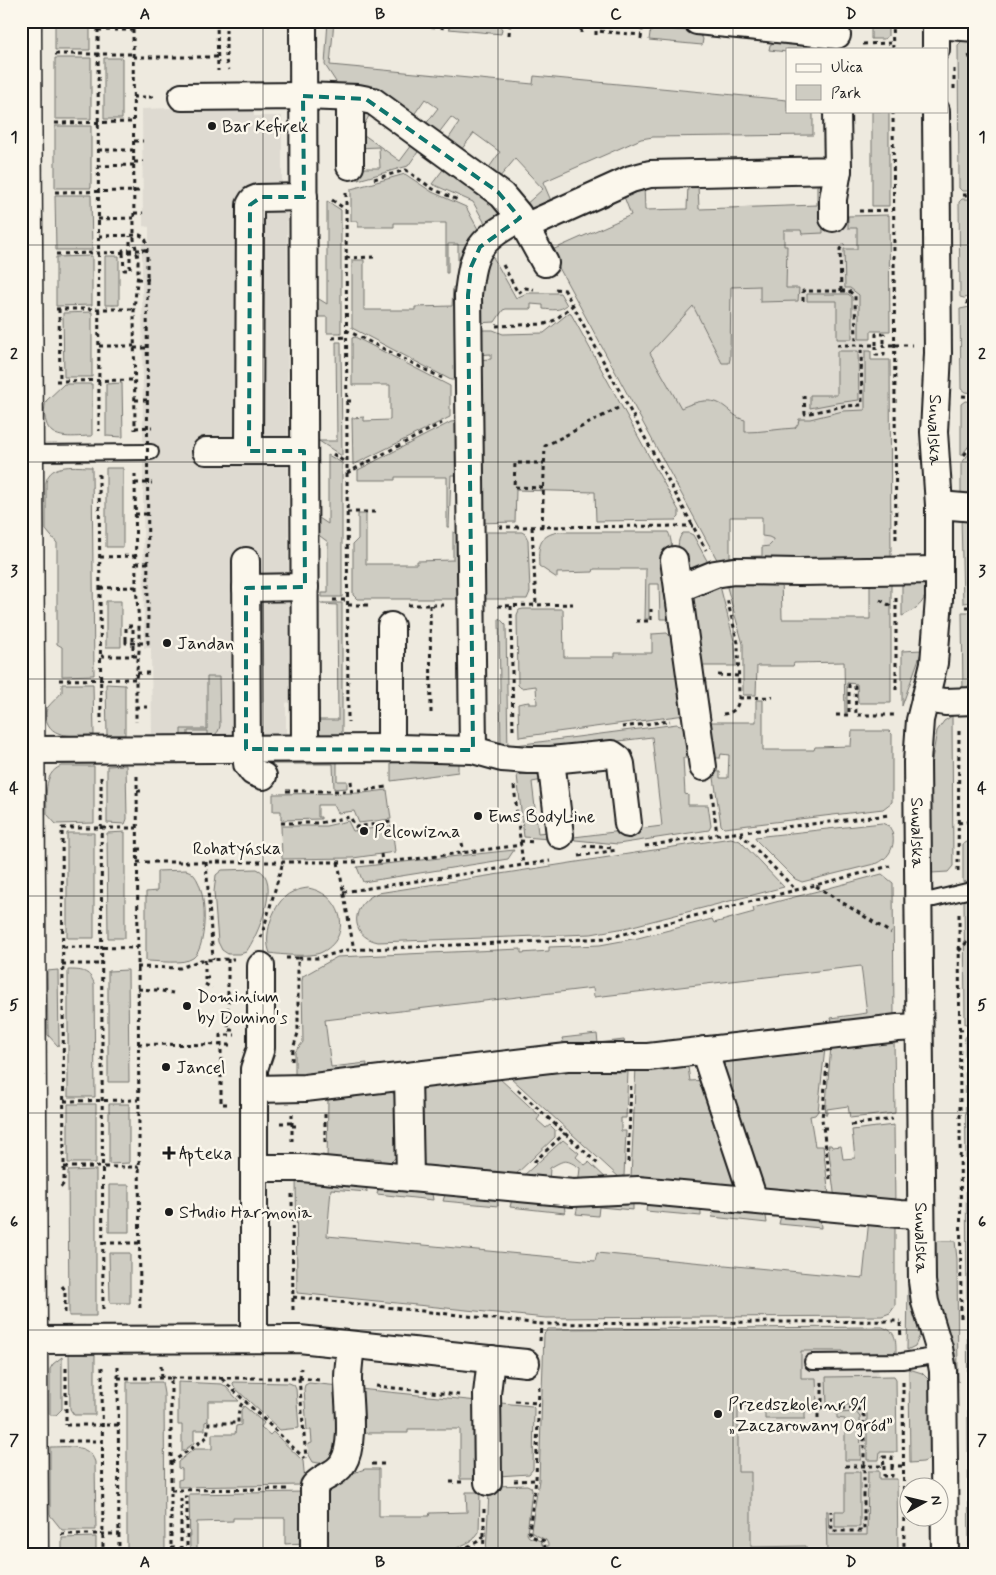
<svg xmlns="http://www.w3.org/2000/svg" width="996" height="1575" viewBox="0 0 996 1575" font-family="Mynerve,sans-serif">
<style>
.built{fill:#dedad1}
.green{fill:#ceccc2;stroke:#75746f;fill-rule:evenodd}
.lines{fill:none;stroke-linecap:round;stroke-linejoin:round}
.lane-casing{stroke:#1c1c1c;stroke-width:18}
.street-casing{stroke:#1c1c1c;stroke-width:30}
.secondary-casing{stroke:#1c1c1c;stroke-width:31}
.path{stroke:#1c1c1c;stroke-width:3;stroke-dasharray:4 4;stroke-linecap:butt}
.lane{stroke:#fbf7ec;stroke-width:14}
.street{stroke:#fbf7ec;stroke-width:26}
.secondary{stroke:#fbf7ec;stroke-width:28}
.path-bridge{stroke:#1c1c1c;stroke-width:3;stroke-dasharray:4 4;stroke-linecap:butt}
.marked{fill:none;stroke:#0f766e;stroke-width:4;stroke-dasharray:10 6;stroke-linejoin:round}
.grid{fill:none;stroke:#1c1c1c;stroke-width:1;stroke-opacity:0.55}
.poi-dot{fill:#1c1c1c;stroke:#fbf7ec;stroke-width:2}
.labels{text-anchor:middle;stroke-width:5;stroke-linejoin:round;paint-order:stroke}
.poi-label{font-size:18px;fill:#1c1c1c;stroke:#fbf7ec;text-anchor:start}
.street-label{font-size:18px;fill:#1c1c1c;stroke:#fbf7ec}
.neatline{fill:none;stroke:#1c1c1c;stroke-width:2}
.grid-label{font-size:16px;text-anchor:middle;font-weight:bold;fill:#1c1c1c}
</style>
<rect width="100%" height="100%" fill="#eeeadf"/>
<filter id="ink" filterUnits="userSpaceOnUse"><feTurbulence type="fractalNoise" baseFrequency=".02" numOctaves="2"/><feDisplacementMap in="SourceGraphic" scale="10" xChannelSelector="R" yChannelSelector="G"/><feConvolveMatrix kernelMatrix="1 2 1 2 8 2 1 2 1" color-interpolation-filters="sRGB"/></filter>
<g filter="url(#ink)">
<path class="built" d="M254,105V116H282V209L287,210L289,702L286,703V736H152L151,648H144L142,244H149V227L143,226L142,109Z
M870,217L872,555L763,557L762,517H730L569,265L659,223Z
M878,1334L880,1554H557L556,1341Z"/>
<path class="green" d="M55,21H90V50H55Z
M328,21H334L330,65L533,84L534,76L787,100V111H813V135L653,137L641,139L543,182L552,203L532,211L524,206L543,189L515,159L499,178L488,169L500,152L474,133L461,150L447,141L459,123L451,117L438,134L425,125L438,108L425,99L413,116L338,85L325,65Z
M383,21H434L435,28L383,23Z
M452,21L497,22L502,29L501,34L449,29V25Z
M871,21H888V36L884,39H871Z
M655,28L699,32L703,39L702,45L649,40L650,33Z
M778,40L809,44L813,49H787V52L769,50L770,45Z
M962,41L975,42V191H962L959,188L958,45Z
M55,58H91V119H55Z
M104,58H122V119H104Z
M364,110L369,114V116L360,132L400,161L412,145L420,149L408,166L358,180V168H380L379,147L358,148V116Z
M872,111H889V206H872Z
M55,126H91V188H55Z
M445,167L495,202L499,211V215L487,227L473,202L432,184Z
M405,174L432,192L466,207L479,231L460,273H458V244H448V273H446V223H394V227H358V221H351V189Z
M819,183L822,185L823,233L802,234L801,230H784V246H787L786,288H799L798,301L760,302V286L731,287L730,359L729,363H722L693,306L650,353L681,408C695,402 711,396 725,407C732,412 736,418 745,420V432C762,432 778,429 795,428L798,424L799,419H810L843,411L865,410V351H871V360H890L891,559L796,565L788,558L734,559L721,567L550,251L631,215L623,194L644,185L645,210L687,209L688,185H698L699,209L817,205V186ZM730,517H762V536L769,537L773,539V542L769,546L762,547V556L730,557Z
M55,195H91L92,250H56Z
M962,199H975V296L964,298L960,297L959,202Z
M327,201L341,210V333H327V317H314V296L327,304Z
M889,215L890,331H871V339H859V295L850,288H845L844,249H857V228H848V216Z
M489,250L516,298L527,293H560L567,305C560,311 552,310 543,309V305L531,304V309H506L503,310L495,322L475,323V313Z
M92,256V305L56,306V257Z
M105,256H119V305H105Z
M352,260H364V310H415V307L452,306L453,287H458L460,380H451L352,328Z
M807,294H848L852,297V339H837V301H807Z
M975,306V393L965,392L961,389L960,309Z
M92,312V377H64L63,313Z
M570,312L679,511V517L676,520L596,521L595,492L516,490L515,522L476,523L475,360L491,359V354L475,355V330H493L503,334L544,333Z
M355,337L450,386V417L353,465L352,418L364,417V421L390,420V385H352V338Z
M336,342H341L342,456L319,441H337Z
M837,351H858L859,400L836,403L810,408V395H837Z
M122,383L123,437L106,436V384Z
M64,384H92V436C76,436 51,442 46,422C44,415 44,408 46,401Z
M965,401L975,402V438L961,456V404Z
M460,421L464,475H451L449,527H447V477H395V480H358V470L451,422Z
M975,446V499L961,495V464Z
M328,455L342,463V597H322V593H328V542L316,533V516L328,524Z
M92,467L94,675L62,676V647L57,644V543L46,530V482C50,462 77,467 92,467Z
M106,468H123V547H106Z
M358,514H366V564H417V561L453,560V532L460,535L462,599H357L353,595V544L358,539Z
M961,516H975V602L963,603Z
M485,532H522L525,534L528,540L530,592L527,599H479L481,533Z
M559,532H668C676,543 671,602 670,619H660L659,584H649V619H645L646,569H594L593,572L557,573V578L539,566C538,548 538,535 559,532Z
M683,533H689L693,535L711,568L685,580C681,569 673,542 683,533Z
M781,576L782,619H870V584L891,581V703H858L857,684L847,683V713H845L844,662L794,663L793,666H757L756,695H743V644L725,580Z
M902,581L925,583C929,601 917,609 902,616Z
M719,582L735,645L736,666H697L687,592Z
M258,599H262L263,702H258Z
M106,601H121V647H106Z
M320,603H342V735H322L317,730V720H338L337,605L321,604Z
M523,609H563L564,657H615V653H652V634L667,633L678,645L685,715L519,737L518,704L522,703L529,702V704H537L536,686L521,688L518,685L517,615L519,610Z
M962,612H975V692L963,693Z
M499,618L506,625L508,754H501Z
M922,650L902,706V651Z
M207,677H219L220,726C218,734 215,736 207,736V731H188V736H181V729H207Z
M62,684H93L94,735C79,735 54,740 47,722C46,718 45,711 48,707C52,702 58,697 62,692Z
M106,684L125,685V735H107Z
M756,700H763V750H814L815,747L851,746L852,731H889L892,734V802L883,809L724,828L721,825L713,771L720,772V778H728L729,755L721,754L720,758H711L707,726L711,722H756Z
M952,716L953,866L948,872L931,873V765L937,731L944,721Z
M677,724L684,726L694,758H683L685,794L688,795V805H708L711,826L709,830L618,844L575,840L574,837L662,826L652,737L518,753L516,745Z
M337,760V781H347V788L334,789L333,764H263V761Z
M391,760L458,762V772L391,781Z
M126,765L127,819L125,824L107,823V766Z
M61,766H94V823L56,824L47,814C47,797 42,774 61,766Z
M533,773L540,775L543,780L532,782L538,833L548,832L549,839L524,837L517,775Z
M387,790L391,819L359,823L354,811L338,813L334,805H318V817H321V819L281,820V811H273V794L363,793Z
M348,821L353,831L392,826L395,852L353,858L282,859L281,826H326Z
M882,823L889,826C898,840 892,856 878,863L802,882L795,879L756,840L755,837Z
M125,832V938H108L107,833Z
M67,833H94V938H67Z
M731,838L740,841L784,887L625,928L591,934L378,942C348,936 351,903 378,893Z
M975,838V880L963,882V844Z
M514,850L508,859L363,882L357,867Z
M257,869C283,879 257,937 246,952L240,954H228L222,950L218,942L214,892L216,875L222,870Z
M186,870C209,874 209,947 193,958C183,965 158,961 146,961V892L157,891V871Z
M882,874L893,883L894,1020L834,1029L831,1018L867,1013L861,966L594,997L593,988L325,1020L331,1067L367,1063L366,1073L295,1082V1052L303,1042L302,981L303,976L337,957L521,949V953L549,951V947L600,945L638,938L712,919L714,923L754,912L753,908Z
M308,888C343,894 354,938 320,953C311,957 280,955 270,953C263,937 272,907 286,896C292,891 300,889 308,888Z
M975,898V1024H965L964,900Z
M58,970L59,1044L58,1046L48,1035L47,971Z
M68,970C81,970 89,970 94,983L95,1097H68Z
M128,970L129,1082H108V971Z
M597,1034L598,1043L624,1040L625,1044L565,1050L562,1038Z
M967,1035H975V1554H969L965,1038Z
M894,1040L895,1113L850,1118L848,1106L827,1109V1114H825L831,1046Z
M825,1048L818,1111L815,1115L810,1116L815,1146H823L829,1195L764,1188L723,1067L726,1061Z
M687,1060L690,1081L706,1080L715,1124L736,1185L731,1189L631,1178L636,1066Z
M611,1066V1072H628L626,1118H621V1131H626L624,1176L621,1179L509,1076Z
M498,1077L540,1116L537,1120L546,1128L550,1125L555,1130V1137L512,1178L428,1169L422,1163L420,1093L430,1082Z
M386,1089L394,1094L399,1100L397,1156L391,1162L381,1167V1159L365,1158L364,1165L327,1162L328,1099L330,1093Z
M68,1104H96V1163H68Z
M109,1104H129V1163L109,1164Z
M894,1125L895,1206L835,1200L828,1145H831L832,1147L841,1146L843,1159L855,1158L852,1130Z
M563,1140L579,1153L576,1157L585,1165L589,1162L612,1184L578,1186L580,1168C566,1159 565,1159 550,1168L549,1183L523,1176Z
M96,1170V1316H69L68,1171Z
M296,1174L366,1181L367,1192L331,1189L327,1236L595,1261L597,1253L863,1278L869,1219L895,1221V1306L890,1313L882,1316L546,1318L297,1293Z
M380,1182L431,1187L433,1200L377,1194Z
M109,1185H129V1232H109Z
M447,1188L497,1193L498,1206L443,1201Z
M513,1195L564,1200L565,1213L510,1207Z
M633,1197V1210L599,1207L598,1216L576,1214L579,1201Z
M648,1198L701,1203V1216L646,1211Z
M715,1204L765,1209L767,1223L712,1217Z
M782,1211L820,1214L821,1228L779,1224Z
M938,1241H955L957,1259L958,1382L955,1353L935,1296L933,1246Z
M109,1253H130V1303H110Z
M908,1284L910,1300L920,1335L915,1346L907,1350Z
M882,1327C896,1331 896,1339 896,1352L895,1353L843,1354V1351H801V1378H816L817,1406H805V1419H765V1406H738V1472H751V1547L806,1546V1553H827L826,1511H828L829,1535H867L868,1471H879V1479H897L898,1554H547L548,1544L546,1540L532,1533L531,1530L539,1480L544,1334L548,1329Z
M69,1353H95V1415H74L70,1409Z
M62,1357V1409L56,1415H50V1369L53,1364Z
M909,1369L922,1373L930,1381L932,1451L928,1460L923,1462L910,1463Z
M894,1376L896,1379L897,1452H880L879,1460H867V1414L859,1405H827L826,1377Z
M127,1382H162L164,1394L165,1554H127Z
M178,1382L222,1384L225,1386L239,1401H208V1421L205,1422V1430H194V1443L182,1452V1425H178Z
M234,1382L289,1383L294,1385L296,1389L299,1428L280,1430L234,1387L233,1383Z
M309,1383L340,1386V1450L324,1464L313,1462L309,1455L308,1444L312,1443L311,1430H307L304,1389L305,1385Z
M359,1389L478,1401L480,1479H460V1429H408V1433H358Z
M501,1403L532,1406L534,1408L533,1469L529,1474L498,1476L499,1404Z
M244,1406L264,1423L261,1427L270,1435L273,1432L303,1461L305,1482L302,1485L178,1487V1480L182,1479V1469L178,1468V1462L194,1449H212V1434H235L236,1426L241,1425V1410Z
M856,1412L860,1417L861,1460H845V1419L837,1418V1413Z
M50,1447C66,1447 89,1443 95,1462L96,1530H62L50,1515Z
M365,1469H379V1516H429L430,1513L467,1512L466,1492H480L479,1532L473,1540L445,1554H322L324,1499L332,1488L350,1474Z
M845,1472H860V1527H835V1511H845Z
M527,1485L531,1487L532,1490L527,1534L529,1537L541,1541L543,1547L541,1554H486L489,1492L495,1486Z
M304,1492L307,1543L285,1544V1518H233V1521L197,1522V1550H192L190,1548L189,1494Z
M96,1537V1554H62V1538Z"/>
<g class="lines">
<defs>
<path id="lane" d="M936,31L975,34
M29,453L151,452
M918,900L934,899L975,889
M812,1362L902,1361L941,1355"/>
<g id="street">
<path d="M303,21L305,748"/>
<path d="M697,21L837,35"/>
<path d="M936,21V49"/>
<path d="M182,97L303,96L358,98L373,101L502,195L518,214L545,263"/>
<path id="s1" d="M936,111L938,353L934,432L939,505V599L934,663L920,720L917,762L922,1281L925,1302L939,1348L943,1371L945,1554"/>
<path d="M350,166V98"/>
<path d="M833,218V199L838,170"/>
<path d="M525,227L631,179L650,174L838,170L837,111"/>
<path d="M206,451H304"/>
<path d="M249,451L250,205L253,200L258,198L304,197"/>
<path d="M939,505L975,508"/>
<path d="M674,560L703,767"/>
<path d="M246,561L247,764L253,772L263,776"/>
<path d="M246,588L305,587"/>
<path d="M678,589L715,574L734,571L798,572L939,570"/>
<path d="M925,699L945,702L975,701"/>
<path d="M391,748V626"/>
<path d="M30,750L398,748L473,750L502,758L528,760H551L612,754L619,759L621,764L628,824"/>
<path d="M473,750L468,295C473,248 479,241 520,218"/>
<path d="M551,760L560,835"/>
<path d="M704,1050L754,1200"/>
<path d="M408,1076L410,1178"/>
<path d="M254,1089L305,1088L567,1057H648L898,1028L919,1027"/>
<path d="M254,1168H302L573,1193L638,1190L900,1214L921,1215"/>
<path d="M254,1339V1069L261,1048V966"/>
<path d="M33,1340L299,1339L526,1363"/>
<path d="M488,1482L487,1394L491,1359"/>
<path d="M314,1554V1486C322,1476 336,1475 343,1463C355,1444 348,1401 348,1379C348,1368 350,1356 351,1345"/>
</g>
<path id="secondary" d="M27,21L34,1554"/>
</defs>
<use href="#lane" class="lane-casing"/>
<use href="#street" class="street-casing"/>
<use href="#secondary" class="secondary-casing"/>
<path class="path" d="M98,21L99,431
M133,21L134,239L138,258V273L134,309L135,430
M217,21L218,71
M226,21V61L229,70
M892,21L893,49
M377,23V21
M442,29L443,21
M98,30H133
M581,33L582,21
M509,35L510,21
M596,35V31L641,35
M641,39L643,21
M863,44L893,43
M55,54H133
M969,55L975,71
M133,57H218
M954,69V91
M133,97H157
M893,111L896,543
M55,123L133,122
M134,141H143
M98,150H133
M134,162H143
M98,166L134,165
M374,179L406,170L433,189L458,200
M55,192L143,191
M346,193L348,722
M963,195H975
M332,200L345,209
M859,211L893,210
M134,213H143
M98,219L134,218
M99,236L140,235L145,238L147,244
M142,250H146
M123,253L124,270H130V236
M56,254L137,252
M346,258L374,257
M503,265L518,293L525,288L534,289
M137,279H149
M555,289L565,290
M564,289L706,550
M841,291L840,249L844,244
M803,301V291H849L855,296L856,345
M966,303L975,300
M56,309H134
M59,309L60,381
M496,326L545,324L555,320L573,305
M346,330L442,378
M332,338L347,337
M837,345H876V355H884V345H895
M876,345V334H884V345
M895,345H912
M99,346H134
M134,348H149
M56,381L134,380
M804,395L805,414L844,406L862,405L861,345
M962,396L975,397
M135,400H149
M347,401H355
M135,428L152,427
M333,454L346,463
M964,455L975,442
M347,473L442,423
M99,474L101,723
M135,474L136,587L139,622V651L136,679V722
M135,483H152
M543,488L514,487L515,463H544
M347,512H375
M135,514H151
M499,527L693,526
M532,527L536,604
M542,527L545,446L618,408
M100,557L136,556
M136,563H151
M100,588L136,587
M896,598V692
M333,600H347
M880,600L891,606
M348,605H372
M408,605H444
M430,605L431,713
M498,606L573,604
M511,606L513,733
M965,607H975
M636,621H651V609
M126,640V626H133V656
M101,656H139
M137,673H152
M718,675L739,676
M59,680L136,679
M739,698L773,697
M136,707H151
M723,714C734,713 738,708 739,698L738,643L727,599
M836,715H849V685L855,686L856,715H894
M622,727L670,721
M137,776L140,1312
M101,777L103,1313
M351,781L352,791
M514,786L523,865
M137,791H145
M286,791H361L386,787
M712,793L717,835
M281,823H319L350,817L356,827L391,822
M958,823L975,821
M740,833L796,890
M520,841L535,842
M462,843L464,852
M583,846L614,848
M645,846L717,835L889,815
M137,849H145
M381,854L382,862
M579,856L617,850
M137,862H382L415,859L521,845
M206,862L213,959
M338,862L354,950
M958,871L959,729
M816,886L891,933
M343,892L550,861
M959,914L961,1321
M261,938L283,862
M63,947L138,948
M959,951L975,933
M286,958H298
M228,959V1030H234
M205,960V984L212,988
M62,964H102
M137,967L180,968L201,960L234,959
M205,978H211
M138,989L156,990L173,993
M959,1030L975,1029
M138,1044L233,1045
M292,1061L293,1049L298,1033V958H318L347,950L608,938L890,866
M827,1064L822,1119L830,1179
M518,1090L598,1164
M64,1101L138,1100
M227,1104H221V1035H235
M292,1114V1141
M280,1123H292
M851,1125L893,1119
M292,1126H300
M823,1128H829
M325,1142V1114
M534,1162L565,1133
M628,1162L631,1083
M64,1167H139
M61,1187L64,1183V1167L62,828H137
M292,1194L293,1311
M103,1243H139
M62,1286L65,1290V1314
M293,1297L541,1324L900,1321
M900,1323L901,1339
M540,1341L541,1324
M118,1366L119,1554
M161,1366L162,1378
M102,1367L103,1554
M66,1368V1425
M118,1378H171V1554
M171,1378H299L320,1380
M299,1378L306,1458
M300,1378L301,1368
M222,1379L304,1458
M822,1382V1409
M903,1382L904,1554
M376,1386L459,1395
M539,1387L536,1480L529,1531L531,1536L544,1541L545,1547L544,1554
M515,1401L538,1403
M818,1418V1409L857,1408L864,1416V1531H832L831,1511
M66,1425H119
M60,1441H102
M171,1463L207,1437L209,1423H238C238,1414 238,1407 245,1400
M372,1464H388
M845,1466H884L883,1457H892V1466H903
M884,1466V1476H892V1466
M514,1481L536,1480
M450,1482H462
M171,1490L288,1489
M61,1534H119
M484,1536V1509
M171,1548H181V1497H187V1554
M187,1552H213
M453,1554L477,1542L484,1536L483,1554"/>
<use href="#lane" class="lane"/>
<use href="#street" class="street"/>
<use href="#secondary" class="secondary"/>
<path class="path-bridge" d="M123,253V250H142
M126,640V643H148L147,244"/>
</g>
</g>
<path class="marked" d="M303,96L366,99L498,192L520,218L480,247L471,267L468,295L473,750L246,749V588L305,587L304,451H249L250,205L261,197H304Z"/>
<path class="grid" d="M263,21V1554M498,21V1554M733,21V1554M21,245H975M21,462H975M21,679H975M21,896H975M21,1113H975M21,1330H975"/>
<g class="poi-dot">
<circle cx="212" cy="126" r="5"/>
<circle cx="167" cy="643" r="5"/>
<circle cx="478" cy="816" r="5"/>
<circle cx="364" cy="831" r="5"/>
<circle cx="187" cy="1006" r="5"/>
<circle cx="166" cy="1067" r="5"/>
<path d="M166.5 1145.5h5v5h5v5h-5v5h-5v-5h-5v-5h5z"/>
<circle cx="169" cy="1212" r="5"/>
<circle cx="718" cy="1414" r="5"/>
</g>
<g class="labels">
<g class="poi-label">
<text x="222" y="132">Bar Kefirek</text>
<text x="177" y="649">Jandan</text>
<text x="488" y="822">Ems BodyLine</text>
<text x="374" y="837">Pelcowizna</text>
<text x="197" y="1002">Dominium<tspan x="197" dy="21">by Domino's</tspan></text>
<text x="176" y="1073">Jancel</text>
<text x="179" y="1159">Apteka</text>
<text x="179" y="1218">Studio Harmonia</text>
<text x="728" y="1410">Przedszkole nr 91<tspan x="728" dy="21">„Zaczarowany Ogród”</tspan></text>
</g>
<g class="street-label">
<text dy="6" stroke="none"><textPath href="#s1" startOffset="319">Suwalska</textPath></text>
<text dy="6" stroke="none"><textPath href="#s1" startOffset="724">Suwalska</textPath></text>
<text x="237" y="854">Rohatyńska</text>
<text dy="6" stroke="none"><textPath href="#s1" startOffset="1129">Suwalska</textPath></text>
</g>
</g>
<rect width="996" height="1575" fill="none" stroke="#fbf7ec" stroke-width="55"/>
<rect x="786" y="48" width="162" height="65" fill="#fbf7ec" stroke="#a29f99"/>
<rect x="796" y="64" width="25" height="8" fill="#fbf7ec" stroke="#a29f99"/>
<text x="831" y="72" font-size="15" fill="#1c1c1c">Ulica</text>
<rect x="796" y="85" width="25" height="15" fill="#ceccc2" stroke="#a29f99"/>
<text x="831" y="98" font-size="15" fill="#1c1c1c">Park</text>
<g transform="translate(924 1502) rotate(82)"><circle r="24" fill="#fbf7ec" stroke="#a29f99"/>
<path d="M0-4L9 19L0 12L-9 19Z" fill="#1c1c1c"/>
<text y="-8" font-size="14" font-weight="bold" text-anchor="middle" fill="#1c1c1c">N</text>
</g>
<rect x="28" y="28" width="940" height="1520" class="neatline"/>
<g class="grid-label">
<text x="145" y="19">A</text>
<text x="380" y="19">B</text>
<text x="616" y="19">C</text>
<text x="851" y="19">D</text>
<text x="14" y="142">1</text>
<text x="982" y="142">1</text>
<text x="14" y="359">2</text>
<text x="982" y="359">2</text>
<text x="14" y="576">3</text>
<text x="982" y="576">3</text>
<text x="14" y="793">4</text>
<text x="982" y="793">4</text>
<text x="14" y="1010">5</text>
<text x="982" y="1010">5</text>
<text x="14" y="1227">6</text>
<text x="982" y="1227">6</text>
<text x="14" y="1445">7</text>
<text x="982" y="1445">7</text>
<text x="145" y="1567">A</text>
<text x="380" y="1567">B</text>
<text x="616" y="1567">C</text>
<text x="851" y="1567">D</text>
</g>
</svg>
